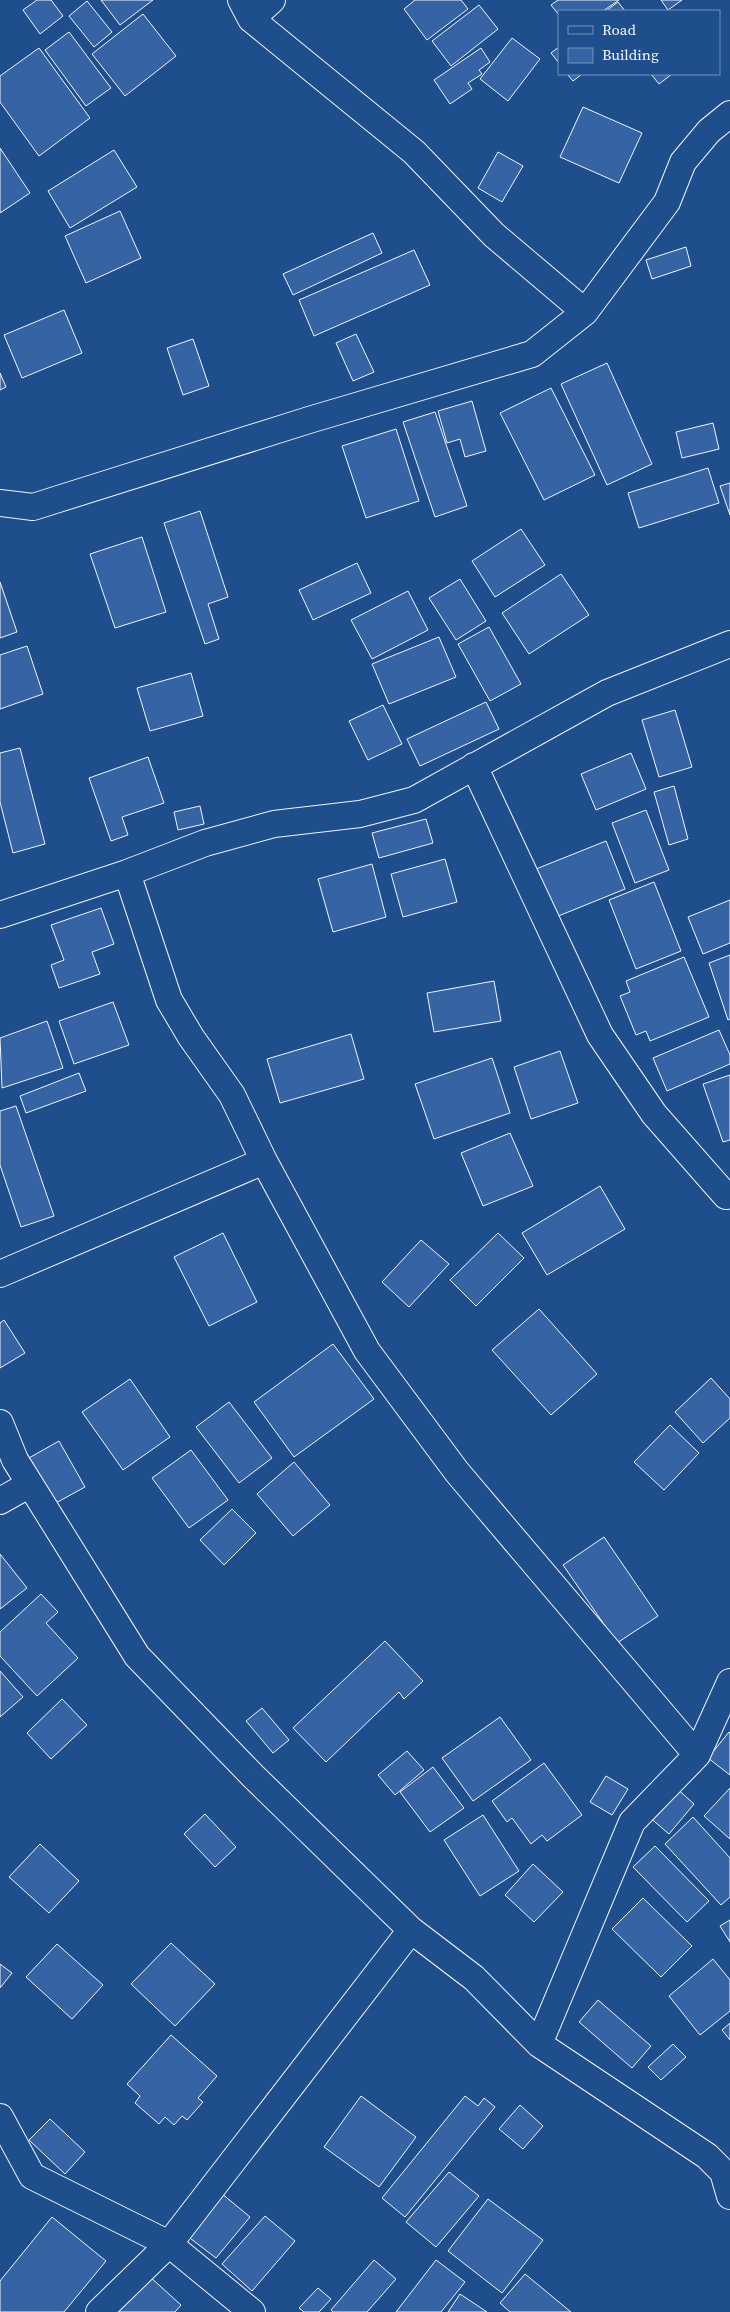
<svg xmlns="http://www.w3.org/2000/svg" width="730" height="2312" viewBox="0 0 730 2312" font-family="'Source Serif 4',serif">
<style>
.building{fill:#3563a3;stroke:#f2f6ff}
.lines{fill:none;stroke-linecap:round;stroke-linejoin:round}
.street-casing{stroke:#f2f6ff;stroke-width:28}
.street{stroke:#1f4e8c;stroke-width:26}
</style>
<rect width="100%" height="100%" fill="#1f4e8c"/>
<path class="building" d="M37,0H51L63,16L40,34L23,10Z
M101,0H153L120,25Z
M415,0H461L468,9L427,40L404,9Z
M558,0H619L603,11H559V15L551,5Z
M661,0H682L668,10Z
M87,1L112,32L94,47L69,16Z
M618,2L625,11H606Z
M479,5L498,29L451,66L432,41Z
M143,14L176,56L125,96L92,54Z
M69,32L111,88L86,106L45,50Z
M512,38L540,59L508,101L480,79Z
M559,47V63L551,53Z
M39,48L90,118L39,156L0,102V76Z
M481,48L490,62L479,70L482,74L468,83L472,89L450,104L434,80Z
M567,74H582L573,81Z
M651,74H672L659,84Z
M583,107L642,133L619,183L560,157Z
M0,148L30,193L0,213Z
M114,150L137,187L70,228L48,191Z
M498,152L523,166L502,202L478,188Z
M120,211L141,258L86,283L65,236Z
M373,233L382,253L293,295L283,274Z
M686,247L691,266L652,279L646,260Z
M414,250L430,285L314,336L299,300Z
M64,310L82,353L22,378L4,335Z
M356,334L374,372L353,381L336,343Z
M193,339L209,386L183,395L167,348Z
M607,363L652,464L607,485L561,384Z
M0,373L6,387L0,390Z
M551,388L595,475L544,500L500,413Z
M472,401L486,451L465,457L460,439L447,443L438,411Z
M435,412L467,506L435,517L403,422Z
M713,423L719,449L682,458L676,432Z
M396,429L419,501L366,518L342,446Z
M708,468L719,503L639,528L628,493Z
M730,483V515L720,486Z
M200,511L228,597L208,604L219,639L205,644L164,523Z
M521,529L545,565L495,597L472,561Z
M142,537L166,612L115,628L90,554Z
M357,563L371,593L313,620L299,590Z
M561,574L589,615L529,654L502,613Z
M460,579L486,621L456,640L429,598Z
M0,582L17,632L0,638Z
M408,591L428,630L372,659L351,620Z
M489,627L521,684L490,701L458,644Z
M439,637L456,677L389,704L372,664Z
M27,646L43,694L0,709V655Z
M191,673L203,716L150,731L137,688Z
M486,702L499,729L420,766L407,739Z
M383,705L402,744L368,760L349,721Z
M675,710L692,767L659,777L642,720Z
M20,748L45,844L13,853L0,802V753Z
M631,753L646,789L596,810L581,774Z
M148,757L164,803L122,817L128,835L111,841L89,778Z
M674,786L688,839L669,845L654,792Z
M200,806L204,824L178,830L174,812Z
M646,810L669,870L635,883L612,823Z
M426,819L433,843L379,858L372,833Z
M606,841L625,889L551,919L531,871Z
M445,859L457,902L403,917L391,874Z
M372,864L386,917L333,932L318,879Z
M654,882L681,951L636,969L609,900Z
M730,900V943L703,954L688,917Z
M101,908L114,944L92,952L100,974L59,988L51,965L64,960L51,925Z
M730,955V1019L728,1020L709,963Z
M684,957L709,1017L650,1041L646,1031L636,1035L620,996L630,992L626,981Z
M494,981L501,1021L434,1032L427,993Z
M113,1002L129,1045L74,1064L59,1021Z
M47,1021L63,1068L2,1088L0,1038Z
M719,1030L730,1055V1064L667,1091L653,1058Z
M351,1034L364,1079L280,1103L267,1059Z
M560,1051L578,1103L531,1119L514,1067Z
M492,1058L510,1113L434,1139L415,1084Z
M79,1073L86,1091L26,1113L20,1096Z
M730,1075V1140L723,1142L703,1084Z
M16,1106L54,1216L21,1227L0,1165V1111Z
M510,1133L533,1186L483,1206L461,1153Z
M600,1186L625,1229L547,1275L522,1233Z
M223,1233L257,1302L209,1326L174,1257Z
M498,1233L524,1258L476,1306L450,1280Z
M421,1240L449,1264L409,1307L382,1282Z
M539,1309L597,1374L551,1415L492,1350Z
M4,1320L25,1353L0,1368V1323Z
M333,1344L374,1399L294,1457L254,1402Z
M711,1378L730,1399V1418L703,1443L675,1412Z
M130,1379L170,1437L123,1470L82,1412Z
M229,1402L272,1458L239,1483L196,1427Z
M670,1425L699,1453L664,1490L634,1462Z
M59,1441L85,1487L54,1504L29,1458Z
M191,1450L228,1500L189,1528L152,1478Z
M294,1462L330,1505L293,1536L257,1494Z
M232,1509L256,1533L224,1565L200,1540Z
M604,1537L658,1616L617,1643L563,1565Z
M0,1554L27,1588L0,1609Z
M41,1594L58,1612L46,1623L78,1658L37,1696L0,1656V1632Z
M385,1641L423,1681L404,1699L399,1692L326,1762L293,1728Z
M0,1671L23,1697L0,1717Z
M62,1699L87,1725L51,1759L27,1733Z
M262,1708L289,1740L273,1753L246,1721Z
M500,1717L531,1760L473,1801L442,1758Z
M729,1732L730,1733V1775L708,1758Z
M407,1751L424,1770L395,1795L378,1775Z
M544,1763L582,1815L547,1841L542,1835L531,1844L512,1818L507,1822L492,1801Z
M433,1767L464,1808L430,1832L400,1792Z
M606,1776L628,1789L612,1815L590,1802Z
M674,1786L694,1804L669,1834L648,1816Z
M730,1788V1839L704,1816Z
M205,1814L236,1847L215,1867L184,1834Z
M483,1815L519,1871L480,1896L444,1840Z
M693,1817L730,1858V1897L721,1905L665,1844Z
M40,1844L79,1881L49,1913L9,1877Z
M655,1846L709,1901L687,1922L633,1867Z
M533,1864L563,1892L534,1922L505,1895Z
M643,1898L692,1946L661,1977L612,1929Z
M730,1920V1942L720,1926Z
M171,1943L215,1984L175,2026L131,1984Z
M57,1944L103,1985L72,2019L26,1977Z
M713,1959L730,1980V2011L700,2035L669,1996Z
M0,1964L12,1973L0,1988Z
M598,2000L651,2046L632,2068L579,2022Z
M730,2023V2040L722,2030Z
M171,2035L217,2076L198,2098L203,2102L187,2120L182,2116L174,2125L165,2117L159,2124L135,2103L140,2096L127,2084Z
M673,2044L686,2057L661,2080L648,2067Z
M361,2096L416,2137L379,2187L324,2147Z
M465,2096L478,2106L484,2098L495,2107L405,2217L382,2198Z
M520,2105L543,2126L523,2149L499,2129Z
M50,2119L85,2152L65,2174L29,2140Z
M449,2172L479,2196L436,2247L406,2222Z
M221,2193L250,2217L216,2258L186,2235Z
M488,2199L543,2240L502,2293L448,2251Z
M265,2216L295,2241L252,2291L222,2264Z
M52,2217L106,2261L64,2312H0V2281Z
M374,2260L396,2279L367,2312H333L331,2310Z
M436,2260L465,2282L441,2312H396Z
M525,2274L571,2312H510L500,2303Z
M149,2276L181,2305L175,2312H116Z
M318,2288L331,2299L319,2312H304L299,2308Z
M460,2294L487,2312H448Z"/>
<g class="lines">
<defs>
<path id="street" d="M241,0L251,19L414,152L494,235L585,312
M251,19L272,0
M0,503L33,507L309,420L532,354L585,312L667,202L683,162L709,131L730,114
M474,766L600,1035L654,1114L726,1196
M127,873L169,1000L191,1037L232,1095L264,1161L367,1351L457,1472L697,1755
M0,915L127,873L205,843L274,824L360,814L414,800L607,693L730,644
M0,1274L264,1161
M0,1423L15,1460L137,1656L253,1776L411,1930L474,1978L539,2044L707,2156L723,2172L730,2196
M0,1501L30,1484
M539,2044L632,1822L697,1755L730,1682
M0,2117L32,2176L169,2244L252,2312
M99,2312L169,2244L411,1930"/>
</defs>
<use href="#street" class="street-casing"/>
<use href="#street" class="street"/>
</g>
<rect x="558" y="10" width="162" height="65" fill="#1f4e8c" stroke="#7391ba"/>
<rect x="568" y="26" width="25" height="8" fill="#1f4e8c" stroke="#7391ba"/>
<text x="602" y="35" font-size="15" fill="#f2f6ff">Road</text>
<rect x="568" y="48" width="25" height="15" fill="#3563a3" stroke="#7391ba"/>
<text x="602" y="60" font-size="15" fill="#f2f6ff">Building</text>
</svg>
